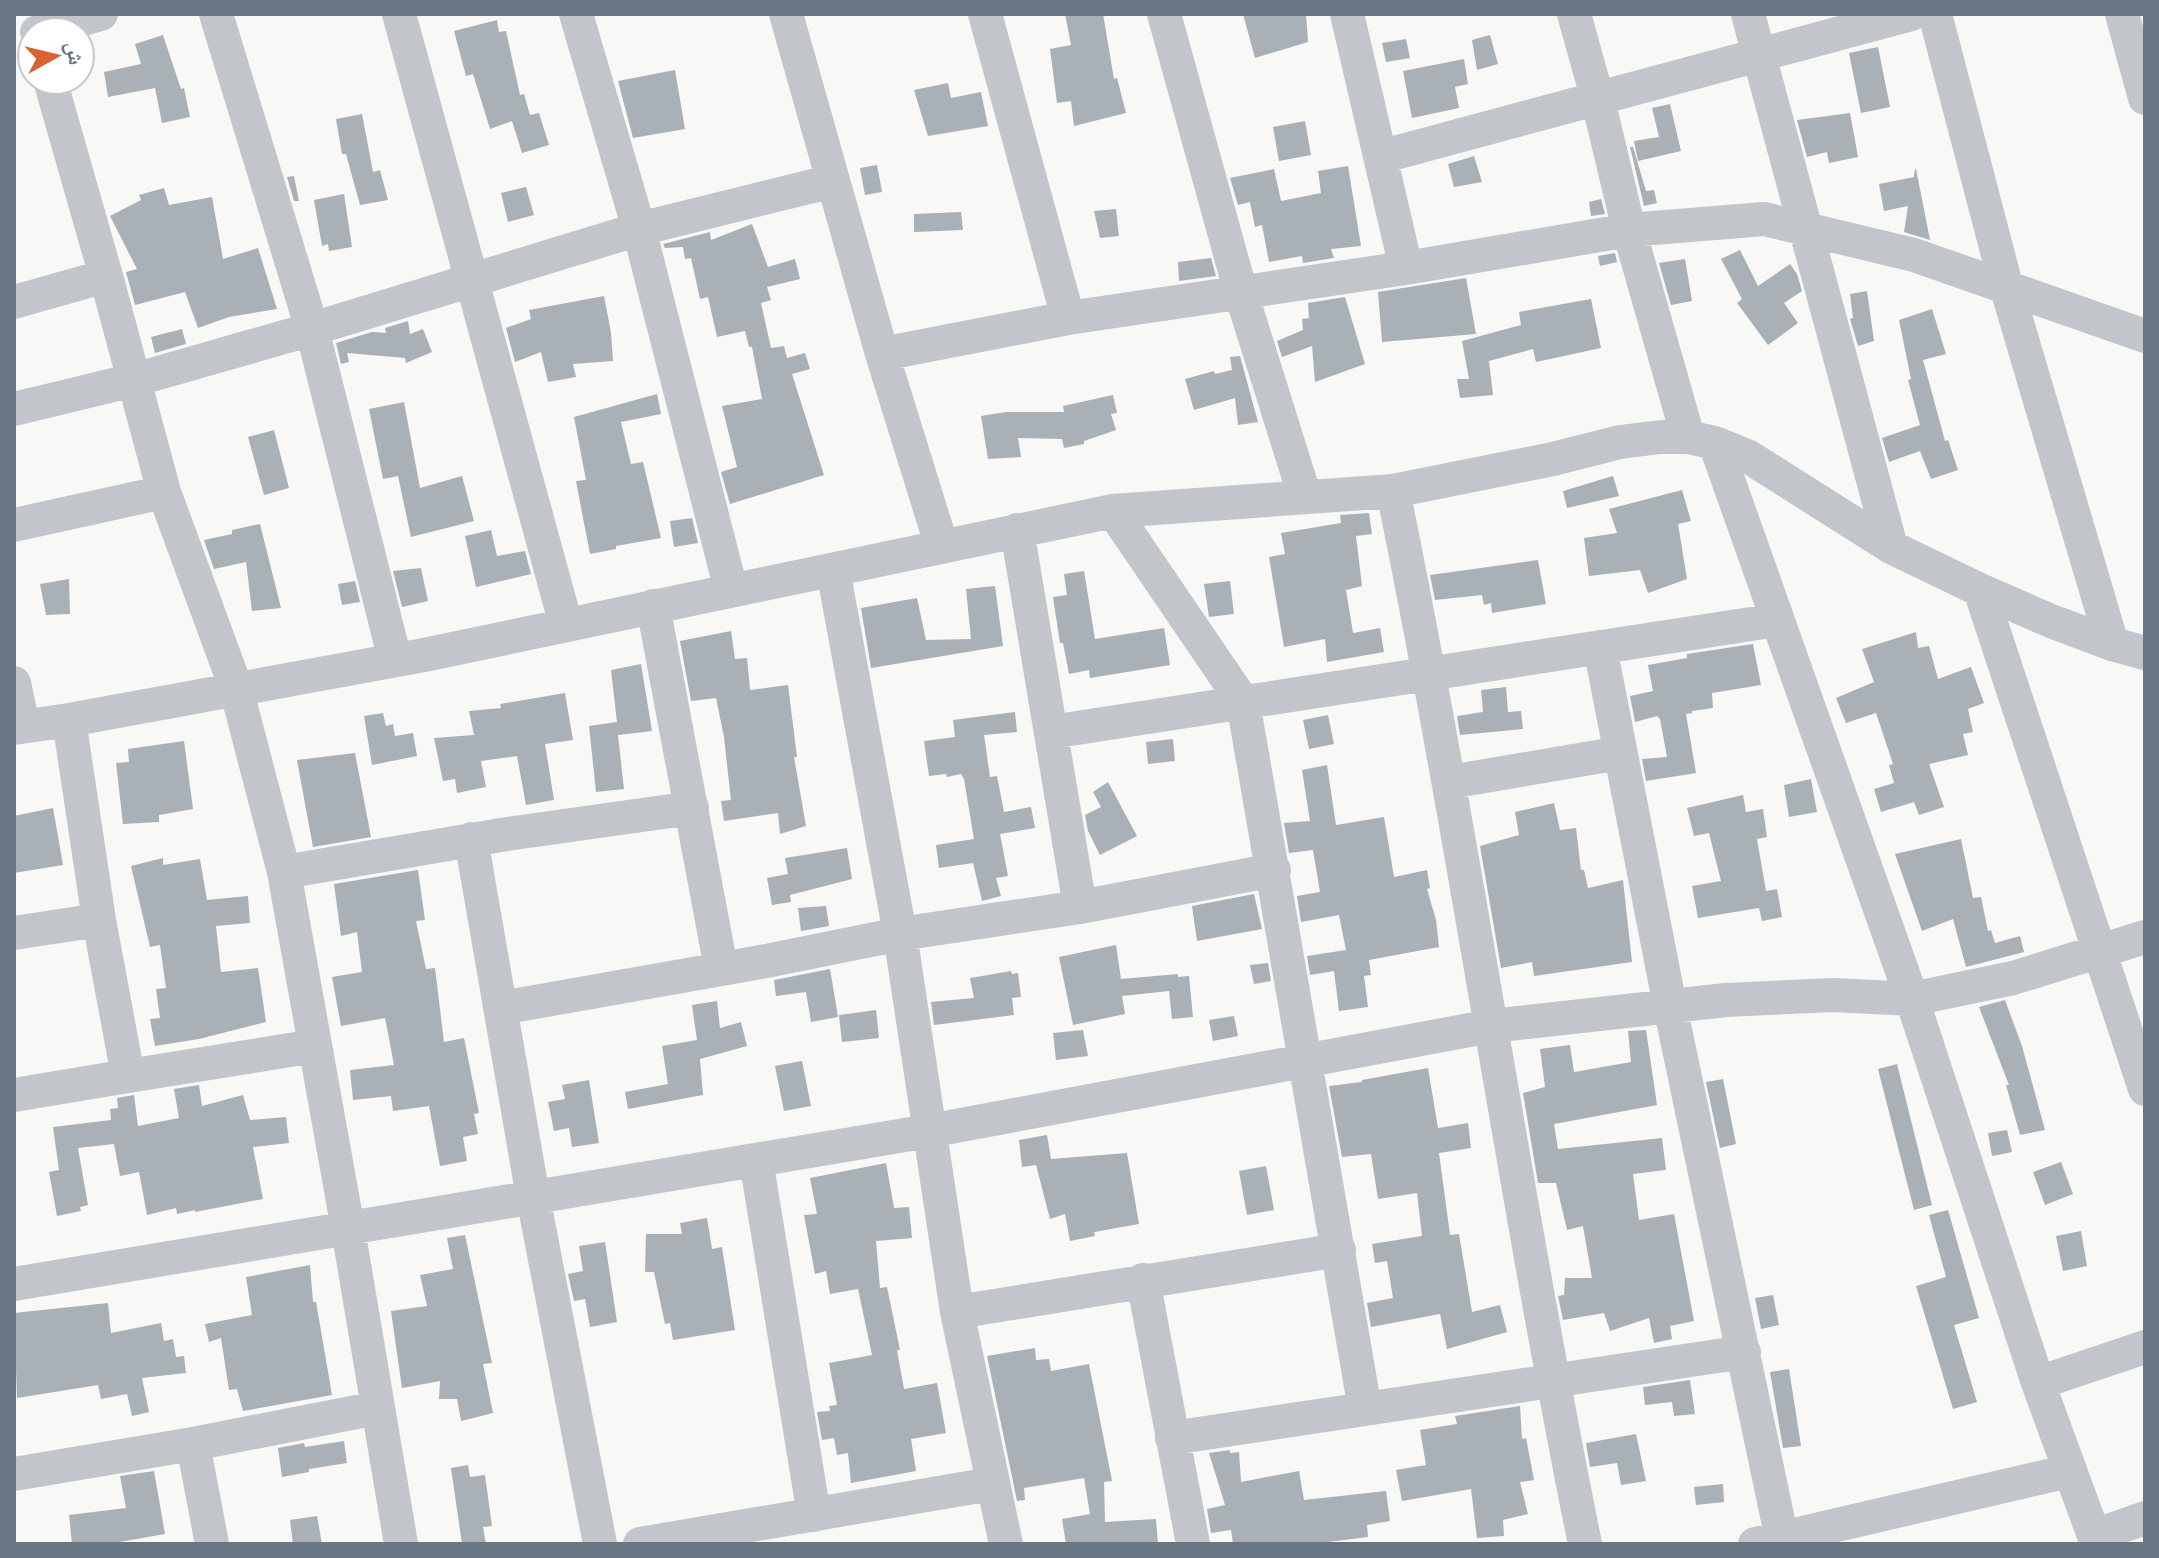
<svg xmlns="http://www.w3.org/2000/svg" width="2159" height="1558" viewBox="0 0 2159 1558" font-family="'Open Sans','Noto Naskh Arabic',sans-serif">
<style>
.building{fill:#a9b0b6}
.lines{fill:none;stroke-linecap:round;stroke-linejoin:round}
.minor{stroke:#c2c5c9;stroke-width:34}
</style>
<rect width="100%" height="100%" fill="#f8f8f6"/>
<path class="building" d="M1065,14H1103L1114,79L1117,78L1126,113L1074,126L1071,101L1057,103L1050,49L1071,45Z
M1243,14H1306L1308,42L1255,58Z
M497,20L499,32L506,31L520,95L524,94L530,115L539,113L549,145L522,153L512,121L490,129L473,74L466,76L454,31Z
M163,35L181,89L184,88L190,117L162,123L155,88L108,97L104,72L141,64L135,44Z
M1490,35L1498,64L1477,70L1472,40Z
M1406,39L1410,58L1386,62L1382,43Z
M1878,47L1890,107L1861,113L1849,53Z
M1464,59L1468,84L1455,87L1459,108L1412,118L1403,71Z
M675,70L685,129L633,138L618,81Z
M948,83L951,98L981,92L988,126L928,136L914,90Z
M1670,104L1681,151L1638,161L1634,141L1659,137L1652,108Z
M1850,113L1858,157L1829,163L1827,152L1807,157L1797,120Z
M362,114L373,172L380,170L388,200L360,205L346,154H342L336,119Z
M1305,121L1311,155L1279,161L1273,127Z
M1630,147H1633L1646,191L1654,190L1657,203L1644,206Z
M1474,156L1482,182L1454,187L1448,164Z
M877,165L882,192L865,195L860,168Z
M1348,166L1361,246L1331,249L1334,258L1303,263L1302,256L1269,262L1262,225L1255,227L1250,202L1238,205L1230,178L1274,169L1281,201L1321,193L1318,171Z
M1915,169H1916L1930,240L1904,232L1908,206L1884,211L1879,184L1914,177Z
M294,176L299,201H294L287,177Z
M526,187L534,215L508,222L501,193Z
M164,188L169,205L212,197L223,259L258,248L277,309L229,317L198,328L185,292L135,305L126,272L137,269L110,216L141,200L139,195Z
M344,194L352,247L329,251L328,244L322,246L314,200Z
M1601,199L1605,214L1591,216L1589,202Z
M1116,209L1119,236L1100,238L1094,211Z
M961,212L963,230L914,232V214Z
M752,224L768,267L795,259L800,279L767,287L771,300L761,303L771,348L784,346L787,358L805,353L810,369L792,374L824,475L730,504L721,472L737,467L722,406L762,399L752,347H749L745,331L717,337L708,297L700,299L691,258L685,259L683,247L665,248L663,244L710,232L711,240Z
M1740,250L1758,286L1790,264L1797,274L1802,291L1784,303L1798,323L1768,345L1737,303L1742,299L1721,259Z
M1615,253L1617,262L1600,266L1598,256Z
M1211,258L1216,276L1179,281L1178,262Z
M1685,259L1692,301L1671,305L1659,263Z
M1466,278L1476,334L1382,342L1378,292Z
M1867,291L1874,341L1858,346L1850,319L1853,318L1850,294Z
M604,296L611,333L613,361L573,364L576,377L548,382L541,352L515,362L506,328L531,319L529,310Z
M1345,297L1365,364L1315,382L1312,346L1282,357L1277,341L1303,330L1302,319L1309,318L1308,303Z
M1591,299L1601,348L1536,362L1533,349L1489,361L1493,395L1460,398L1457,379H1469L1462,341L1521,325L1519,312Z
M1932,309L1946,354L1923,360L1945,441L1948,440L1958,470L1931,479L1920,451L1889,462L1882,438L1920,425L1908,380L1911,379L1899,320Z
M408,321L410,334L423,329L432,352L406,363L405,358L347,353L349,362L341,364L336,343L372,332L386,333L385,328Z
M182,329L186,344L155,353L151,337Z
M1240,356L1258,422L1238,425L1235,398L1194,410L1185,379L1214,371L1215,374L1232,370L1230,357Z
M657,394L661,414L621,422L631,464L643,462L661,538L616,546V549L590,554L576,481L586,480L574,417Z
M1113,395L1117,413L1111,414L1116,430L1084,441V444L1064,448L1062,439L1018,438L1021,457L988,459L981,416L1006,412H1064L1063,406Z
M404,402L420,488L462,476L474,521L411,537L398,476L383,479L369,409Z
M274,430L289,488L264,495L248,437Z
M1613,476L1619,496L1567,508L1563,491Z
M1682,490L1691,521L1678,524L1687,579L1648,593L1640,570L1589,576L1584,538L1617,533L1609,509Z
M1369,513L1372,534L1356,536L1362,586L1346,590L1353,633L1380,628L1384,652L1327,662L1325,639L1284,647L1269,557L1285,554L1281,533L1341,523L1340,515Z
M692,518L698,543L674,547L670,521Z
M260,524L281,608L252,611L246,562L214,569L204,540L232,534V530Z
M491,530L497,556L525,551L531,574L476,587L465,536Z
M1538,560L1546,604L1492,613L1491,603L1484,605L1482,595L1435,600L1430,575Z
M421,568L428,601L402,607L393,571Z
M1084,571L1095,639L1164,628L1170,665L1090,678L1089,670L1069,674L1063,643H1060L1053,597L1067,595L1064,574Z
M69,579L70,614L46,615L40,584Z
M355,581L360,602L342,605L338,584Z
M1230,581L1234,614L1209,617L1204,584Z
M995,586L1003,646L871,668L861,608L917,598L926,640L971,639L966,589Z
M731,631L735,659L747,658L750,690L788,685L797,757H794L806,826L780,834L778,813L724,821L721,801L731,800L724,737L716,698L691,701L680,641Z
M1916,632L1918,648L1929,646L1938,679L1971,667L1984,703L1968,709L1973,732L1963,734L1968,755L1929,764L1944,807L1919,815L1914,802L1881,812L1874,789L1894,783L1889,765L1893,764L1876,713L1846,723L1836,698L1874,682L1862,649Z
M1753,644L1761,685L1712,693L1713,708L1692,711V713L1686,714L1696,773L1646,781L1642,759L1667,757L1660,719L1657,716L1635,722L1630,696L1653,691L1648,665L1687,658V654Z
M641,664L652,731L618,735L624,789L596,792L589,726L617,722L611,670Z
M1506,687L1508,712L1521,711L1523,729L1460,735L1457,716L1483,712L1481,690Z
M565,693L573,740L545,744L554,800L526,805L517,756L481,761L486,787L457,793L455,779L443,781L434,738L474,735L469,711L501,708L500,704Z
M1015,712L1017,732L984,735L990,777L997,776L1004,812L1031,807L1035,828L1000,834L1008,876L996,878L1001,896L982,901L973,863L939,868L936,845L974,839L964,779L961,774L947,777L946,774L929,776L924,741L955,737L953,720Z
M383,713L386,726L393,724L395,736L413,733L417,756L372,765L364,716Z
M1328,715L1334,744L1309,749L1303,720Z
M1173,739L1175,761L1148,764L1146,742Z
M184,741L193,809L159,815V822L123,824L116,763L129,762L128,749Z
M355,753L371,837L313,847L297,760Z
M1327,765L1336,825L1384,817L1394,877L1427,870L1430,888L1427,889L1436,920L1439,947L1369,960L1371,975L1364,976L1368,1007L1339,1011L1334,971L1310,975L1307,956L1346,950L1339,915L1301,922L1297,896L1320,892L1313,850L1289,853L1284,823L1310,821L1302,770Z
M1811,779L1817,812L1789,817L1784,785Z
M1108,782L1137,836L1100,855L1088,831L1085,815L1101,807L1093,792Z
M1743,795L1746,812L1763,809L1767,837L1757,839L1766,891L1777,889L1782,917L1762,921L1759,908L1698,918L1692,886L1721,881L1709,833L1694,836L1687,808Z
M1554,803L1560,830L1576,828L1581,870H1584L1588,888L1623,880L1632,962L1534,976L1532,962L1501,968L1480,846L1519,835L1515,812Z
M53,808L63,865L14,873V816Z
M1961,839L1973,898L1981,897L1988,931L1991,930L1995,943L2020,936L2024,952L1966,967L1953,919L1922,931L1895,854Z
M847,848L852,879L790,895L791,902L772,905L767,878L788,874L785,858Z
M163,858V865L200,859L207,900L248,896L250,923L216,926L221,972L258,968L266,1022L199,1039L155,1046L150,1019L160,1018L156,989L166,988L160,945L150,947L131,866Z
M418,870L425,920L416,921L426,969L435,968L444,1042L464,1038L479,1113L474,1114L478,1134L463,1137L467,1161L440,1166L429,1106L393,1111L391,1096L353,1100L350,1070L394,1065L385,1018L341,1026L332,977L362,972L357,932L341,936L334,884Z
M1254,894L1262,929L1197,941L1192,906Z
M826,906L829,926L801,931L798,908Z
M1116,945L1121,979L1178,974V977L1189,976L1193,1017L1172,1019L1169,991L1122,996L1125,1014L1073,1025L1059,957Z
M1268,963L1271,981L1254,984L1250,965Z
M830,969L838,1017L811,1022L806,992L776,996L774,980Z
M1011,971L1012,974L1018,973L1021,997L1012,998L1014,1015L934,1025L931,1002L974,998L970,978Z
M2005,1000L2022,1046L2045,1130L2020,1135L2006,1085H2009L1979,1007Z
M717,1001L720,1028L741,1022L747,1046L700,1059L703,1095L628,1109L625,1092L668,1084L662,1046L697,1040L692,1005Z
M876,1010L879,1038L842,1042L839,1015Z
M1234,1016L1238,1036L1213,1041L1209,1020Z
M1083,1030L1088,1056L1056,1060L1053,1033Z
M1646,1030L1657,1105L1554,1124L1558,1149L1662,1138L1666,1170L1633,1174L1639,1220L1674,1214L1694,1321L1670,1326L1672,1339L1654,1343L1649,1318L1610,1331L1604,1313L1563,1320L1558,1296L1564,1295L1565,1278H1592L1583,1226L1567,1230L1556,1183H1538L1523,1093L1545,1087L1540,1049L1570,1045L1574,1072L1631,1062L1628,1031Z
M802,1061L811,1106L784,1111L775,1066Z
M1897,1064L1932,1205L1914,1210L1878,1069Z
M1428,1068L1438,1128L1468,1123L1471,1148L1439,1153L1450,1235L1459,1234L1472,1312L1500,1305L1507,1332L1447,1349L1440,1314L1371,1327L1367,1303L1393,1298L1387,1261L1375,1263L1372,1244L1422,1236L1417,1193L1378,1199L1371,1154L1342,1157L1329,1086L1362,1082V1080Z
M1723,1079L1736,1144L1720,1148L1706,1082Z
M589,1080L599,1143L572,1147L569,1128L554,1131L548,1102L565,1099L562,1085Z
M199,1085L202,1106L243,1095L250,1120L286,1117L289,1143L253,1147L263,1199L195,1212V1210L177,1214L176,1208L147,1215L139,1172L120,1176L114,1144L78,1148L88,1205L80,1207L81,1211L57,1216L49,1172L59,1170L53,1127L111,1120L110,1109L118,1108L117,1098L134,1095L138,1126L179,1118L174,1089Z
M2007,1130L2012,1152L1992,1156L1988,1133Z
M1047,1135L1051,1159L1127,1153L1139,1224L1094,1232L1095,1236L1070,1241L1065,1214L1050,1219L1036,1165L1022,1167L1019,1140Z
M2061,1162L2073,1194L2045,1205L2033,1172Z
M886,1163L894,1208L909,1207L912,1238L876,1241L880,1288L887,1287L900,1350H897L904,1389L937,1383L946,1433L911,1439L916,1471L851,1483L848,1453L837,1455L834,1438L822,1440L817,1412L830,1411L829,1406L837,1405L829,1363L872,1355L858,1289L830,1294L826,1271L815,1274L804,1215L817,1214L810,1178Z
M1266,1166L1274,1210L1247,1215L1239,1171Z
M1948,1210L1979,1318L1954,1325L1977,1402L1953,1409L1916,1286L1946,1277L1929,1215Z
M707,1218L712,1249L722,1247L735,1330L673,1340L670,1323L665,1324L654,1272H645L646,1234H682L680,1223Z
M2081,1231L2087,1266L2063,1271L2056,1236Z
M465,1235L492,1363L483,1364L493,1413L461,1421L457,1399H439L440,1381L402,1388L391,1311L427,1306L420,1275L453,1269L447,1238Z
M605,1242L617,1322L590,1327L585,1299L574,1301L568,1274L583,1271L579,1246Z
M310,1265L313,1302H316L332,1395L243,1411L237,1389L229,1390L221,1338L209,1342L205,1324L252,1315L246,1277Z
M1773,1295L1779,1325L1761,1329L1755,1298Z
M108,1303L111,1333L161,1323L164,1341L173,1339L176,1357L184,1356L186,1373L142,1378L149,1412L132,1416L127,1394L101,1399L98,1385L17,1398L14,1313Z
M1035,1348L1036,1360L1049,1359L1051,1371L1089,1364L1112,1481L1104,1482L1105,1522L1156,1519L1158,1544H1066L1062,1519L1090,1514L1084,1478L1024,1488L1025,1500L1017,1501L987,1356Z
M1789,1369L1801,1446L1783,1448L1770,1372Z
M1690,1380L1695,1414L1674,1416L1672,1402L1645,1405L1643,1387Z
M1520,1406L1522,1439L1526,1438L1534,1480L1520,1482L1528,1514L1503,1520L1504,1536L1477,1538L1471,1489L1402,1501L1396,1470L1426,1465L1420,1430L1457,1424L1455,1416Z
M1636,1434L1646,1481L1621,1485L1617,1463L1590,1467L1586,1443Z
M344,1441L347,1463L309,1469V1472L282,1477L278,1448L304,1443L305,1447Z
M1230,1450V1453L1239,1452L1241,1482L1299,1471L1304,1500L1386,1491L1390,1521L1367,1525L1368,1537L1328,1542V1544H1233L1231,1530L1211,1533L1207,1509L1225,1505L1209,1453Z
M468,1465L470,1477L485,1475L492,1526L483,1527L486,1544H462L451,1468Z
M154,1471L165,1534L108,1544H72L69,1515L126,1508L120,1476Z
M1723,1484L1724,1502L1696,1505L1694,1487Z
M317,1516L322,1544H293L290,1520Z"/>
<g class="lines">
<path class="minor" d="M216,14L312,329L395,660
M399,14L566,625
M576,14L639,229L731,590
M786,14L882,354L942,547
M985,14L1068,318
M1164,14L1241,293L1305,497
M1347,14L1406,268
M1574,14L1598,100L1629,230L1688,437
M1748,14L1891,547
M1935,14L2007,289L2112,644
M2122,14L2145,98
M37,32L101,14
M50,80L106,276L164,492L236,688L284,872L348,1229L401,1544
M1380,157L1911,14
M14,302L106,276
M882,354L1068,318L1406,268L1629,230L1764,219L1914,255L2145,336
M14,409L134,380L312,329L639,229L833,181
M1715,443L1912,999L2038,1383L2097,1544
M1393,491C1465,841 1514,1194 1585,1544
M1113,511L1243,702L1365,1409L1744,1352
M14,525L164,492
M1017,530L1080,907
M833,570L900,934L957,1312L1006,1544
M1980,590L2145,1089
M653,606L721,968
M1600,647L1670,1006L1783,1544
M14,683L23,726
M69,720L99,920L128,1076L315,1046
M14,728L69,720L424,655L1113,511L1393,491L1553,459L1620,442L1661,437H1688L1715,443L1749,457L1891,547L1980,590L2051,621L2112,644L2145,653
M1051,732L1777,620
M1450,782L1620,753
M471,839L533,1197L600,1544
M284,872L507,834L692,808
M14,933L99,920
M501,1008L761,962L900,934L1080,907L1274,870
M14,1095L128,1076
M756,1160L814,1515
M1143,1280L1193,1544
M14,1284L929,1131L1491,1026L1726,1000L1833,995L1912,999L2013,978L2145,937
M957,1312L1339,1250
M2038,1383L2145,1347
M1172,1438L1365,1409
M193,1444L212,1544
M14,1474L193,1444L377,1408
M2094,1536L2145,1518
M640,1544L991,1484
M1755,1544L2069,1471"/>
</g>
<rect width="2159" height="1558" fill="none" stroke="#697785" stroke-width="32"/>
<g transform="translate(56 56) rotate(82)"><circle r="38" fill="#ffffff" stroke="#c3c9ce" stroke-width="2"/>
<path d="M0-6L14 30L0 20L-14 30Z" fill="#d96235"/>
<text y="-12" font-size="22" font-weight="bold" text-anchor="middle" fill="#697785">ش</text>
</g>
</svg>
